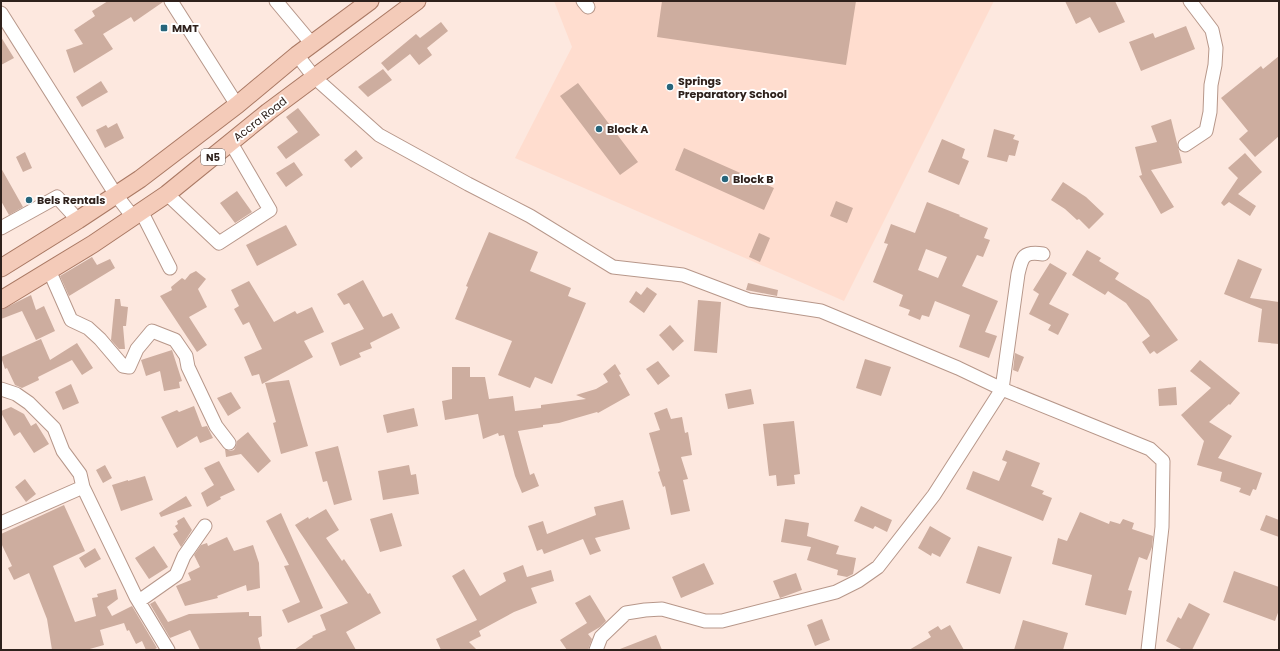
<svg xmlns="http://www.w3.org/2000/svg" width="1280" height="651" viewBox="0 0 1280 651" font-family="Poppins,sans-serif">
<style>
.built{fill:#ffddcf}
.building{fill:#cdad9f;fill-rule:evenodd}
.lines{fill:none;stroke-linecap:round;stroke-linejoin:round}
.minor-casing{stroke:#b7978a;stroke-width:15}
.major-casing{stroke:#aa7964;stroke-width:19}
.minor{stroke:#fff;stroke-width:13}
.major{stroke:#f4cbb9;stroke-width:17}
.poi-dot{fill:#27657b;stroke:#fff;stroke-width:1.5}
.labels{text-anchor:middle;stroke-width:4;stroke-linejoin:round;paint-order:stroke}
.shield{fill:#fff;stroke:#6d6460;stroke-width:1}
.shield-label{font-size:10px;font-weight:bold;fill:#2e211c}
.poi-label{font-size:11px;font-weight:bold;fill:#2e211c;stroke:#fff;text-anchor:start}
.street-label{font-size:11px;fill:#2e211c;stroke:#fff}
</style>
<rect width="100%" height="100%" fill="#fde8df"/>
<path class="built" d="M554,1H994L844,301L515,158L572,47Z"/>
<path class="building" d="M108,1L163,2L134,22L131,17L103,34L113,49L74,73L66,50L83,44L74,30L95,16L92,11Z
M662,1H856L846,65L657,37Z
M1065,1H1115L1125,22L1099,33L1090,17L1076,24Z
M441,22L448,31L427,48L432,55L419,65L410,54L388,71L381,63L416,34L420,38Z
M1186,26L1195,49L1141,71L1129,42L1153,33L1155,38Z
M1,37L14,58L1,65Z
M1279,56V136L1255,157L1239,139L1248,131L1221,98L1261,66L1263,69Z
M383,69L392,80L368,97L358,87Z
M101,81L108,92L82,107L76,97Z
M578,83L638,162L620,175L560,96Z
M298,108L320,135L286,159L277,147L298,132L286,117Z
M1171,119L1182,163L1151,170L1174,207L1161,214L1139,176L1142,175L1135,147L1157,142L1151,126Z
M117,123L124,138L105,148L96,130L106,125L108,128Z
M994,129L1015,135L1013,139L1019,141L1015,156L1009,155L1007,162L987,157Z
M942,139L965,149L962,158L969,161L959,185L928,172Z
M684,148L774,188L764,210L675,170Z
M356,150L363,158L351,168L344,160Z
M25,152L32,168L23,172L16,157Z
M1245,153L1262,172L1238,194L1256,206L1250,216L1229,202L1224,206L1221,203L1238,178L1228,168Z
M294,162L303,175L286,187L276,173Z
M1,168L23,207L9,215L1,201Z
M1063,182L1086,197L1104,214L1089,229L1079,219L1077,220L1065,209L1051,200Z
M237,191L252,212L235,223L220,203Z
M836,201L853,208L847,223L830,216Z
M927,202L960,215L959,216L988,228L984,238L990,240L983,257L977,255L962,286L998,301L985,332L997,336L989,358L959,347L970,315L935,301L929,317L922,315L920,320L908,315L910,310L899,306L903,295L873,282L888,244L884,243L891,224L915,233ZM926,249L947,257L938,278L918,270Z
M286,225L297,245L257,266L246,245Z
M489,232L538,252L530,271L571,288L568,296L586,303L552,384L535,377L530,388L498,375L512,341L455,319L468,287L466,286Z
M759,233L770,238L760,262L749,257Z
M1087,250L1101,258L1099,261L1119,273L1115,279L1149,300L1178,340L1157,354L1154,351L1150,354L1142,342L1150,336L1126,303L1108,291L1105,295L1072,275Z
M92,257L97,265L110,259L115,268L69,296L60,276Z
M1238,259L1262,269L1250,298L1279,302V344L1258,342L1262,309L1224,294Z
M1050,263L1067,273L1049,304L1069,314L1058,335L1048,330L1051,325L1029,314L1039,294L1033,290Z
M196,271L206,279L198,289L207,307L189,317L207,345L197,352L160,296L172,290L171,287L182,278L185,280L190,274Z
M363,280L383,317L392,313L400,328L370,343L372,348L359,353L361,357L340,366L331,343L364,329L349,303L344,305L337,294Z
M249,281L274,322L295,311L297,314L312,307L324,332L304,341L313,357L262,384L259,374L252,376L244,357L262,349L249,322L243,325L234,309L239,306L231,290Z
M748,283L778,290L777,296L746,290Z
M647,287L657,294L644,313L629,302L636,291L641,295Z
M31,295L36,310L44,306L55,331L36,340L22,311L1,319V310Z
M115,299H120L121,306L128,307L126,326H123L125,349H119L111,340Z
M698,300L721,302L717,353L694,351Z
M670,325L684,341L673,351L659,335Z
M41,339L50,360L77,343L93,368L82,375L72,360L38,377L39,380L22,388L15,385L7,368L5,369L1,357Z
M172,350L182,381L179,382L180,388L164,391L160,371L146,376L141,360Z
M1015,353L1024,357L1018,372L1013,370Z
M865,359L891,367L881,396L856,388Z
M1200,360L1240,393L1230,405L1229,404L1209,422L1232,436L1218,458L1262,473L1256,490L1253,489L1250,496L1239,492L1241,488L1220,481L1222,472L1197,465L1204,441L1181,415L1211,388L1190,371Z
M658,361L670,376L658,385L646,369Z
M615,364L621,374L619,375L630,395L598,413L597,412L559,423L543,425V427L518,431L530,475L534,473L539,486L522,493L515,476L504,435L499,436L498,433L483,439L478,414L445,420L442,401L452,399V367H470V377H485L489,399L513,396L515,411L541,408V405L586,399L576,395L596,389L608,382L603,374Z
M289,380L308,446L281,454L273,423L276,422L265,383Z
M71,384L79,403L63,410L55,392Z
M1176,387L1177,405L1159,406L1158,389Z
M751,389L754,404L728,409L725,394Z
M231,392L241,408L228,416L217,398Z
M194,406L202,427L207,426L213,438L200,443L197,436L177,448L161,417L177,410L179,412Z
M11,407L24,414L31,426L36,423L49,444L34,453L20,432L14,436L1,413V411Z
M414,408L418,426L387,433L383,415Z
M667,408L671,419L682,417L685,433L688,432L692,455L681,457L688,479L683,480L690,511L671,515L665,486L663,487L658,472L660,471L649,433L660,430L654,413Z
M794,421L800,474L794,475L795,484L777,486L776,475L769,476L763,424Z
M248,432L271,461L258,473L241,454L226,457L225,449L230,451L234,450L236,446L237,441Z
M338,446L352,500L334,505L327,481L323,482L315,452Z
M1006,450L1040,463L1031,486L1044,491L1042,494L1052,498L1043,521L966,489L973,471L999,481L1007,462L1002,460Z
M219,461L235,490L220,497L221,499L207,507L201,493L214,485L204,468Z
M105,465L112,478L103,483L96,470Z
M409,465L411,475L416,474L419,494L383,500L378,471Z
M145,476L153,500L121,511L112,485L128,480V481Z
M25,479L36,494L26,502L15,487Z
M186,496L192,506L161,517L159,513Z
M623,500L630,529L595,538L601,551L590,555L583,539L544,554L542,549L537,551L528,526L543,521L547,534L596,515L594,507Z
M64,505L85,551L53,566L75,622L96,616L92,598L98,597L97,594L116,589L118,599L107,607L112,616L132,606L157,648L153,650H146L142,641L136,644L129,630L127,631L124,623L100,630L104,645L86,650H52L47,619L29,573L14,580L8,568L12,566L1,543V534Z
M861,506L892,520L887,532L875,526L873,529L854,521Z
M326,509L339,530L326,538L342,561L344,559L368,594L370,593L381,613L346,632L356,650H294L313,637L312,636L326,630L320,615L348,603L295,525L308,517L309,519Z
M1080,512L1109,524L1110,521L1120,524L1123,519L1134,523L1132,529L1153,536L1152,547L1147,560L1139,557L1128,590L1132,591L1126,615L1085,605L1092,575L1052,564L1058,538L1067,541Z
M281,513L323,608L288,623L282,610L300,602L284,566L289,565L266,521Z
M392,513L402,546L380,552L370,519Z
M1266,515L1279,520V537L1260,530Z
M184,517L192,530L181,547L173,534L178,531L175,526L178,524L177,521Z
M785,519L809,523L807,536L839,546L836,554L856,558L853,574L847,577L837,575L838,570L807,560L811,547L781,542Z
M930,526L951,538L940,557L932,553L931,556L918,548Z
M227,537L234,551L253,545L259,563L260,588L247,591L246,585L217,596L218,598L185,606L176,586L191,580L188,573L200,567L194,555L201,545L207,543L208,546Z
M154,546L168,567L149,579L135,558Z
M978,546L1012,557L1000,594L966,583Z
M95,548L101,559L85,568L79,558Z
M704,563L714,584L681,598L672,577Z
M523,565L527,577L551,570L554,581L531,588L537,603L514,612L479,631L481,636L469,642L477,650H441L436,639L477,620L452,576L464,569L480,596L506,581L503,573Z
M1234,571L1279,587V610L1275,621L1223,602Z
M796,573L802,590L780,598L773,581Z
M590,595L606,621L600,627L588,634L592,639L588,650H567L560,640L587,623L575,603Z
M155,601L168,622L189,614L249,612V616H261L262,636L258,638L261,650H200L190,630L170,638L150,604Z
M1189,603L1210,614L1192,650H1183L1166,641L1178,617L1181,619Z
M822,619L830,640L815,646L807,625Z
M1023,620L1068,633L1063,650H1014Z
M950,625L964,650H909L931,637L928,632L938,626L941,630Z
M656,635L662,650H620V649Z"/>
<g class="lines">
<defs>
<path id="minor" d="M171,1L237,105
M276,1L312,44
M583,1L588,7
M1,13L116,195L133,217
M297,55L314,77L379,135L468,184L530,216L613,267L683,275L749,300L821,311L958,368L1002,389L1150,449L1163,461L1162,527L1148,650
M1185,145L1206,131L1210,112L1211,85L1215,65L1216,48L1212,30L1190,1
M167,194L219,243L270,210L231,143
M141,211L170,268
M1,228L57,197L78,220
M49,270L71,320L88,328L100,339L123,366L129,367L137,349L152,331L175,340L186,356L188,367L216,426L229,443
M1,389L16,394L29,403L54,428L63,451L80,474L83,487L136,597L168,650
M1,523L83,487
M139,601L176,575L184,556L205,526
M596,650L601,637L626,613L645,610L662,609L705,621H722L836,592L858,581L878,567L934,495L1002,389L1018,274C1022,257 1023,251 1043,254"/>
<path id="major" d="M1,268L78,220L140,179L237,105L297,55L370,1
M1,300L93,244L167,194L268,112L417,1"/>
</defs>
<use href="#minor" class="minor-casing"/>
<use href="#major" class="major-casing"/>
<use href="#minor" class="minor"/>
<use href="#major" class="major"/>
</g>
<g class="poi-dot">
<rect x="160" y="24" width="8" height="8" rx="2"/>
<circle cx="670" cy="87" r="4"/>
<circle cx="599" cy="129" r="4"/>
<circle cx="725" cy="179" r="4"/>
<circle cx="29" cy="200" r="4"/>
</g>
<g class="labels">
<rect class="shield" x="201" y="149" width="24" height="16" rx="3"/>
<g class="shield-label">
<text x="213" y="161">N5</text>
</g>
<g class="poi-label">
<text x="172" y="32">MMT</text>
<text x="678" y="85">Springs<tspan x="678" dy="13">Preparatory School</tspan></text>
<text x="607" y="133">Block A</text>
<text x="733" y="183">Block B</text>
<text x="37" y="204">Bels Rentals</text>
</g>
<g class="street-label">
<text transform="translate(260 119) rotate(-38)" y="4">Accra Road</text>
</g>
</g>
<rect width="1280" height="651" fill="none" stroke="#2e211c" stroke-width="4"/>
</svg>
